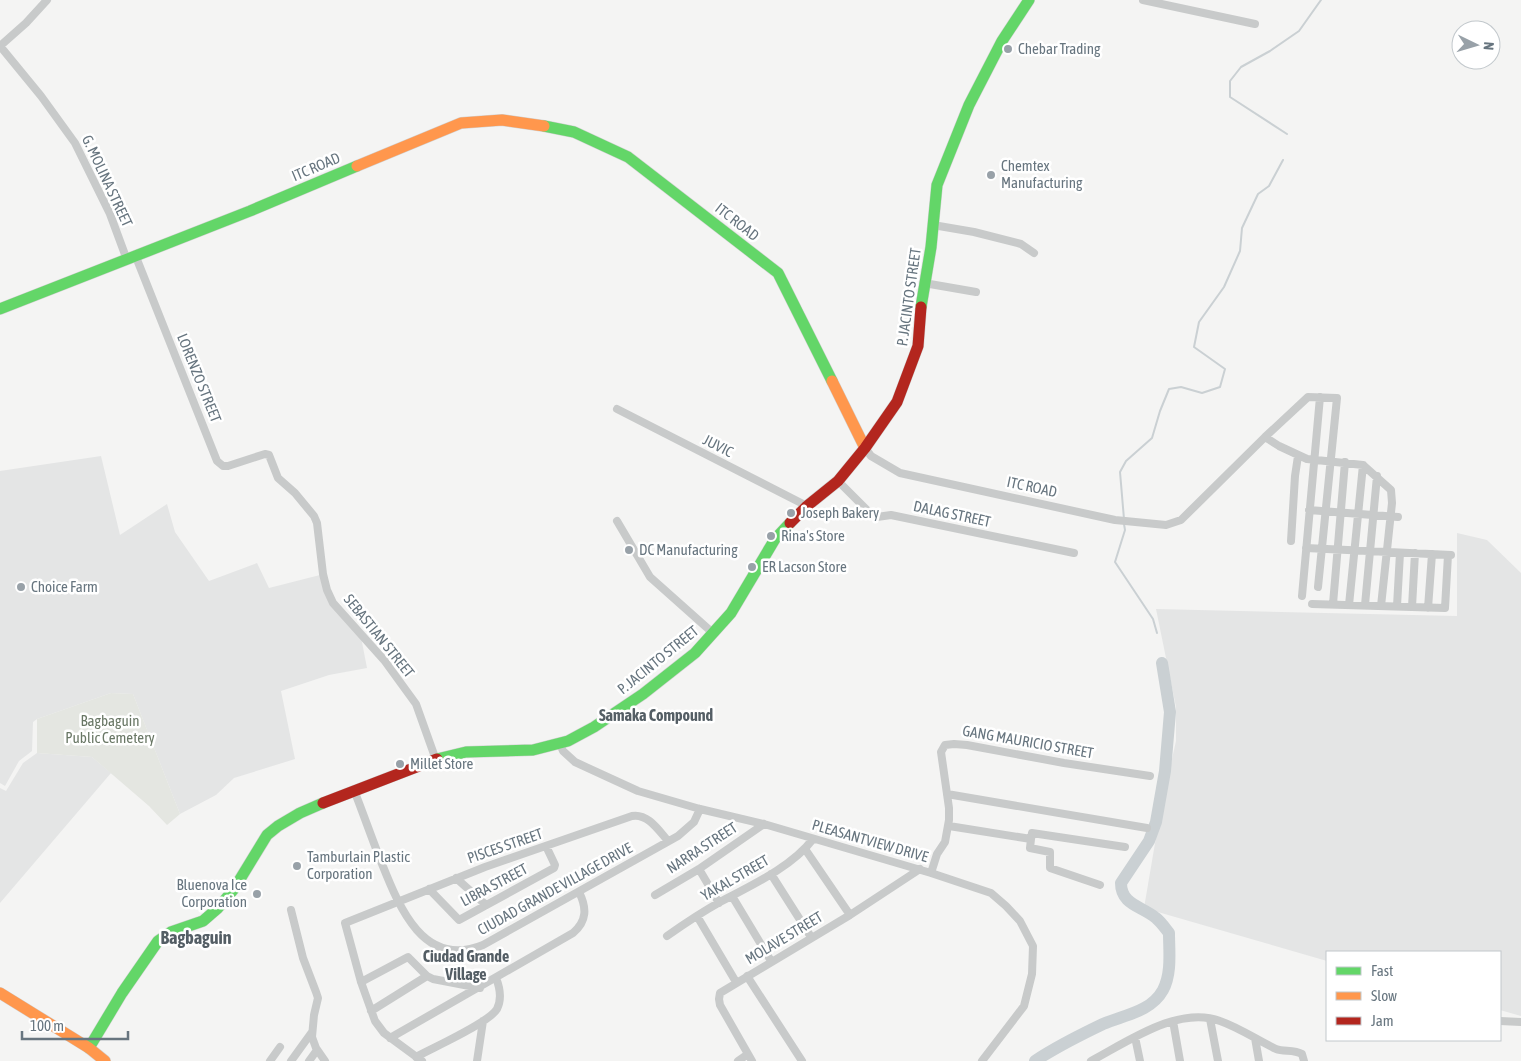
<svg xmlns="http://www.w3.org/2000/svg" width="1521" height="1061" viewBox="0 0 1521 1061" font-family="'Asap Condensed',sans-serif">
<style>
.built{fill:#e4e5e5}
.green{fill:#e4e6e1}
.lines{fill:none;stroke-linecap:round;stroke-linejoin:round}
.stream{stroke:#cad0d3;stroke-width:2}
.river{stroke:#cad0d3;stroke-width:12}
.fast-casing{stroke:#d1d1d1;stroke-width:12}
.slow-casing{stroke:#d1d1d1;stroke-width:12}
.jam-casing{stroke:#d1d1d1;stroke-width:12}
.street{stroke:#c8caca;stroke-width:8}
.fast{stroke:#63d668;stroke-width:11}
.slow{stroke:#ff974d;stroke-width:11}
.jam{stroke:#b3261e;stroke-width:11}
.poi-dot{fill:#98a1a8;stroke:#fff;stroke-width:2}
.labels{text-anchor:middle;stroke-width:5;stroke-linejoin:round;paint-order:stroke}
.poi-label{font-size:15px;fill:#67757f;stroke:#fff;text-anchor:start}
.street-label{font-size:15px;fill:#67757f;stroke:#fff}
.park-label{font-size:15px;fill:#697765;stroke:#fff}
.neighbourhood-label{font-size:16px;font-weight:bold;fill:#545e65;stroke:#fff}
.quarter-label{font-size:18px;font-weight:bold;fill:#545e65;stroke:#fff}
</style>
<rect width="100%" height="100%" fill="#f4f4f3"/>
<path class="built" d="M101,456L120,535L167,504L175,532L209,581L257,563L269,588L320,575L330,604L361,637L367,668L329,675L281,691L295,759L234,778L216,795L180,814L133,694L111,693L37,719L33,722L32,751L19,761L5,786L0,783V471Z
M1457,533L1487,540L1521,573V1016L1500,1010V952H1327V961L1144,908L1161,808L1176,741V707L1156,609L1457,616Z
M37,753L92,757L111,773L0,903V788L6,791L23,763Z"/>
<path class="green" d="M111,693L133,694L180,814L167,825L149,806L92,757L37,753V719Z"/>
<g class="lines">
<path class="stream" d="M1287,134L1230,97V81L1241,67L1270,51L1299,31L1321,0
M1124,519L1120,472L1126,461L1152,438L1160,411L1169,389L1181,387L1202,393L1220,387L1225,369L1194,347L1199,322L1224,287L1240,251L1242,228L1258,194L1269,186L1283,160
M1124,524L1125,530L1115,562L1153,619L1157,633"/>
<path class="river" d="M1035,1061C1056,1047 1080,1035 1103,1024C1124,1015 1151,1012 1163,990C1172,973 1169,951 1169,933C1165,928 1161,922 1156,918C1142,906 1121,905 1121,883L1149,841L1156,822L1165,771L1170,712L1162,663"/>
<defs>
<path id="fast" d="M544,126L574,132L628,157L778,273L832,381
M921,307L931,247L937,185L969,105L1002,41L1029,0
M0,309L250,211L357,166
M437,759L466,752L533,750L568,741L594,727L643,694L695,653L731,613L775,539L790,523
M89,1048L122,993L158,941L171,932L203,921L218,908L234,889L267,835L278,826L300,813L323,803"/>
<path id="slow" d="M357,166L461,123L502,120L544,126
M832,381L865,448
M0,993L89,1048L105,1061"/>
<path id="jam" d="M790,523L807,506L838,481L865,448L897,402L918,346L921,307
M323,803L437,759"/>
</defs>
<use href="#fast" class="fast-casing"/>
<use href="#slow" class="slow-casing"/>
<use href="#jam" class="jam-casing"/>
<path class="street" d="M1143,0L1255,24
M0,46L41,96L75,143L110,214L127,260
M0,46L26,23L47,0
M933,225L974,232L1021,244L1034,253
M136,257L217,461L223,466H228L265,454L269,455L278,478L295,493L314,516L317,523L323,574L327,590L333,603L384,660L416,704L436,760
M924,283L976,292
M617,409L807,506
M1265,437L1279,446L1307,459L1363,465L1391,490L1392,503L1381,606
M865,448L871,456L900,473L1115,520L1166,525L1181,520L1265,437L1308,397L1337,398L1318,587
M838,481L869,512L877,517L891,515L1074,553
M1309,510L1398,517
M617,521L650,577L714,634
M1291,541L1295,476L1298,456
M1306,548L1451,555
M1302,596L1320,397
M1312,604L1445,608L1448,555
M1333,604L1345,462
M1349,605L1363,465
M1365,605L1377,476
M1397,606L1400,553
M1412,607L1415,553
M1428,608L1432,554
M560,744L563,751L575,762L638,791L700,809L764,824L931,873L991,893L1006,906L1020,921L1033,946L1032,974L1024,1006L982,1061
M354,790C363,813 371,836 380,859C398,904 422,970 483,945L678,836L694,822L700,809
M947,794L1147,828
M949,826L1031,839L1032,833L1125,847
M1031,839L1030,848L1050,852V868L1100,885
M805,849L850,915
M699,869L719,903
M931,873L937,854L945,842L949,820V808L941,752L945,745L954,744L967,745L1064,763L1150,776
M771,874L811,937
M456,878L486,905
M429,889L459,920L554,868L555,865L546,846
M655,895L699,869L764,824
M732,896L771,961
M291,910L303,958L316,992L318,998L314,1015L312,1037L316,1048L325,1061
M697,916L736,982
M667,936C684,924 702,912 720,902C750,886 792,867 813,839
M747,976L802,1061
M361,982L408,957L427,976L433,979L480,988
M371,1011L427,976
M1210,1019L1218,1061
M1173,1021L1180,1061
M1500,1021L1521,1022
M1135,1037L1140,1061
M390,1038L573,933C587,921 587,908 579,892
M1255,1038L1259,1061
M416,1057C432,1048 489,1023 497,1009C502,999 500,988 496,978
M270,1061L280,1047
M291,1061L312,1032
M309,1061L317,1050
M422,1061L384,1033L375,1021L361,982L345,923L485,867L632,816C648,813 659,831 668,841
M477,1061L483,1021
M738,1061L748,1054
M752,1061L720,1005L719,999L720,993L850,915L920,869
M1091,1061C1127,1042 1179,1005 1220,1021C1240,1028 1257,1040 1276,1049C1284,1052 1294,1049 1302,1054L1304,1061"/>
<use href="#fast" class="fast"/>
<use href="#slow" class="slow"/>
<use href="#jam" class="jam"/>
</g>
<g class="poi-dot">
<circle cx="1008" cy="49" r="5"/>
<circle cx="991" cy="175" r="5"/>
<circle cx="791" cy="513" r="5"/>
<circle cx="771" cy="536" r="5"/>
<circle cx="629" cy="550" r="5"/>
<circle cx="752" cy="567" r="5"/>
<circle cx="21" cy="587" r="5"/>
<circle cx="400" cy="764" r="5"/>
<circle cx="297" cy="866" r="5"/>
<circle cx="257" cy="894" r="5"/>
</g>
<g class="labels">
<g class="poi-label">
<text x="1018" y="54">Chebar Trading</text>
<text x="1001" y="171">Chemtex<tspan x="1001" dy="17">Manufacturing</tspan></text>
<text x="801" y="518">Joseph Bakery</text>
<text x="781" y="541">Rina's Store</text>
<text x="639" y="555">DC Manufacturing</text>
<text x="762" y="572">ER Lacson Store</text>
<text x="31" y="592">Choice Farm</text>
<text x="410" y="769">Millet Store</text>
<text x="307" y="862">Tamburlain Plastic<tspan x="307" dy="17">Corporation</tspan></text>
<text x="247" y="890" text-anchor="end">Bluenova Ice<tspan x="247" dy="17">Corporation</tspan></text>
</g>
<g class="street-label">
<text transform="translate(316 167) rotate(-23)" y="5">ITC ROAD</text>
<text transform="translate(107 181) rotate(65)" y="5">G. MOLINA STREET</text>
<text transform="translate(737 222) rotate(38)" y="5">ITC ROAD</text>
<text transform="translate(909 297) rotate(-82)" y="5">P. JACINTO STREET</text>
<text transform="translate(199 378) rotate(68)" y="5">LORENZO STREET</text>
<text transform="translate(718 446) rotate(27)" y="5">JUVIC</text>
<text transform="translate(1032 487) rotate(12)" y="5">ITC ROAD</text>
<text transform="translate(952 514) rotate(12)" y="5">DALAG STREET</text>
<text transform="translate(379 636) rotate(51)" y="5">SEBASTIAN STREET</text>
<text transform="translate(658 660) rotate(-39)" y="5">P. JACINTO STREET</text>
<text transform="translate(1028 742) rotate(10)" y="5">GANG MAURICIO STREET</text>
<text transform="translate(870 841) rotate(16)" y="5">PLEASANTVIEW DRIVE</text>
<text transform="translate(505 846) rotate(-19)" y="5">PISCES STREET</text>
<text transform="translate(702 848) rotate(-33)" y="5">NARRA STREET</text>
<text transform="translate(735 878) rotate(-30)" y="5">YAKAL STREET</text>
<text transform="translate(494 885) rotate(-28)" y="5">LIBRA STREET</text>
<text transform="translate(555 889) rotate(-29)" y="5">CIUDAD GRANDE VILLAGE DRIVE</text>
<text transform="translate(784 938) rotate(-31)" y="5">MOLAVE STREET</text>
</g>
<g class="park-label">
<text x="110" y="726">Bagbaguin<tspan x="110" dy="17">Public Cemetery</tspan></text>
</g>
<g class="neighbourhood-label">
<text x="656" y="721">Samaka Compound</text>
<text x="466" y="962">Ciudad Grande<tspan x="466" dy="18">Village</tspan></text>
</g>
<g class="quarter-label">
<text x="196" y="944">Bagbaguin</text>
</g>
</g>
<rect x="1326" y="951" width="175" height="90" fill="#ffffff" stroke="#c2c8cc"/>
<rect x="1336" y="967" width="25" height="8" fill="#63d668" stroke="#c2c8cc"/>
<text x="1371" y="976" font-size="15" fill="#67757f">Fast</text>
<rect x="1336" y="992" width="25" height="8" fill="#ff974d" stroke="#c2c8cc"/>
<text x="1371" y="1001" font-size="15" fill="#67757f">Slow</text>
<rect x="1336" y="1017" width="25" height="8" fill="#b3261e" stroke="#c2c8cc"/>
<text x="1371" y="1026" font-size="15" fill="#67757f">Jam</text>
<g transform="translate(1476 45) rotate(95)"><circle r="24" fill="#ffffff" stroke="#c2c8cc"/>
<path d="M0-4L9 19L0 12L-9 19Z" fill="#98a1a8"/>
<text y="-8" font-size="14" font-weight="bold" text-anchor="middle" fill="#67757f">N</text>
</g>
<path d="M22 1031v8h106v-8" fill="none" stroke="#67757f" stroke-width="2.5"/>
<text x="30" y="1031" font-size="15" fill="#67757f" stroke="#ffffff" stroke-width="4" paint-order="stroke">100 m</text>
</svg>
